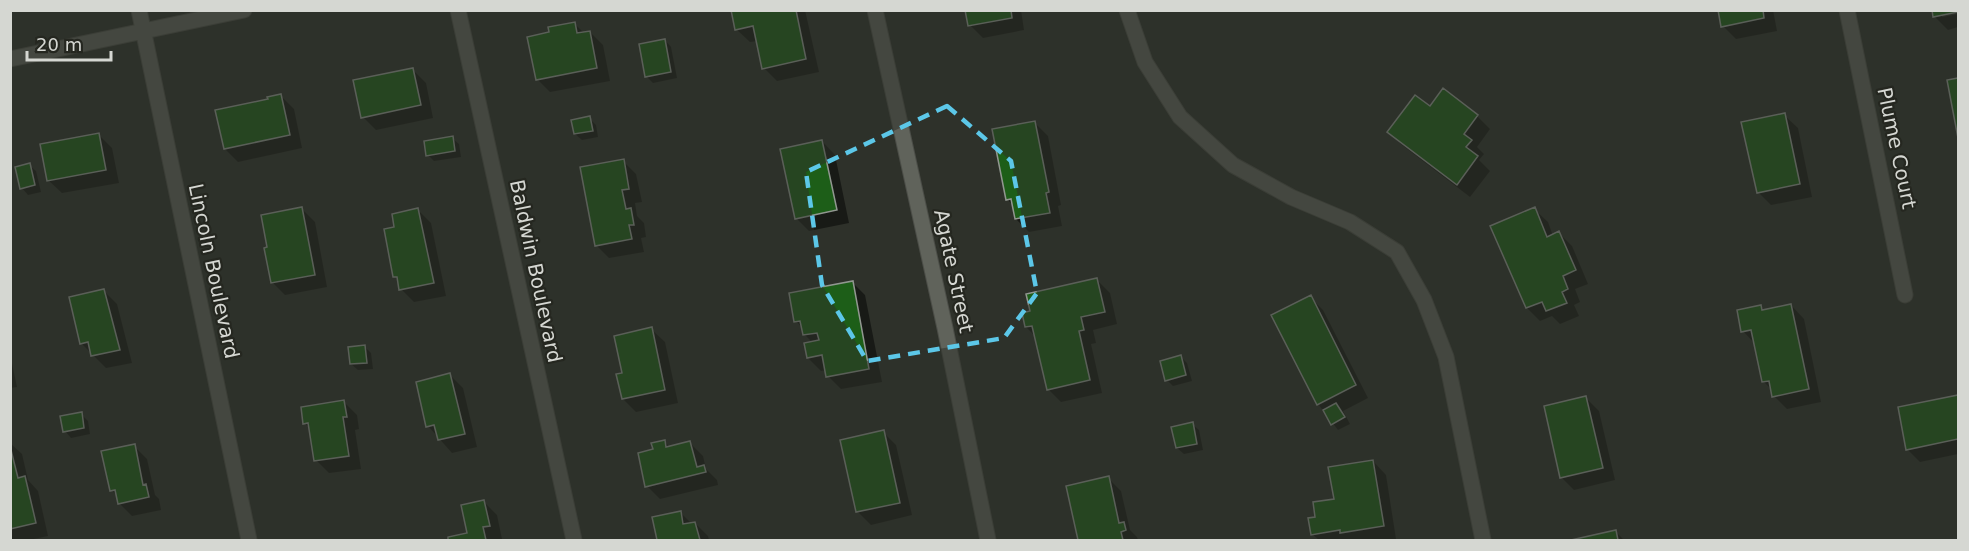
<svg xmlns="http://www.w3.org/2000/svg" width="1969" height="551" viewBox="0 0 1969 551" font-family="'DejaVu Sans',sans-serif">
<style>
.shadow{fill:#0007}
.building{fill:#1d5e18;stroke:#919790;stroke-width:1.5}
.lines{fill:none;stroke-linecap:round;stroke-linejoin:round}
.minor-casing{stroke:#4c4e48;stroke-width:17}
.minor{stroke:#60635b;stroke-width:15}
.marked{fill:none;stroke:#5cc7e8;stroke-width:4.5;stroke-dasharray:12 8;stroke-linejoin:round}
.labels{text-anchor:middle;stroke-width:4.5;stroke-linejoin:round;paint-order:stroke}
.street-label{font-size:20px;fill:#d5d7d2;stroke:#252720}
</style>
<rect width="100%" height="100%" fill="#2e312a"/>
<path class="shadow" d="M732,10H805L819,72L777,81L764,68L758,41L750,42L736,29Z
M967,10H1021L1024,30L983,38L970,25Z
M1720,10H1773L1777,31L1736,39L1723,26Z
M1933,10H1958L1942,14V17L1958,14V27L1948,30L1935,17Z
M574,23L584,33L590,32L603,45L610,81L550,92L537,79L551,33Z
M665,40L671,47L677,78L653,83L646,76Z
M413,70L426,83L433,118L376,130L363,117Z
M1958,79V131L1948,81Z
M1444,91L1477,116L1490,129L1477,147L1484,154L1479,160L1490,171L1470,197L1402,145L1389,132L1430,108Z
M280,95L294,109L302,148L238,162L225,149L269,100Z
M1784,115L1798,128L1812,197L1771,205L1758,192Z
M589,118L596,125L598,137L582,140L575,134Z
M1035,123L1048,136L1061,205L1058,206L1062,226L1029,232L1016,219L1013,205L1007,199Z
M99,135L112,148L119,183L62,193L48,180Z
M452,138L459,144L461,157L434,161L428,155Z
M822,141L835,155L849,223L809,231L796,218Z
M623,161L636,174L642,202L635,203L637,216L644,223L646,237L641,238L644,252L609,258L596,245Z
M29,165L36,171L41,192L28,195L22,188Z
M302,209L315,222L327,287L285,295L272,282Z
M1534,209L1548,222L1553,236L1559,233L1572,246L1588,284L1575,289L1580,302L1574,305L1579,316L1560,324L1552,316L1540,321L1527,308Z
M418,210L431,223L446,296L414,302L401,289L399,281L395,277L396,228Z
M1097,280L1110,293L1117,324L1093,330L1096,343L1091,344L1102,393L1061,402L1048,389L1036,337L1026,327Z
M852,282L865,295L882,382L841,389L828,376L826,370L821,371L808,358L813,343L804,334L803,329L796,321Z
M104,291L117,304L132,363L106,368L81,343Z
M1310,297L1323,310L1368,398L1343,411L1350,424L1338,430L1318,404Z
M1791,305L1804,319L1821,402L1787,409L1774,396L1772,390L1763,381L1755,344L1743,331L1761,306L1765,311Z
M651,329L665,342L678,403L636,412L623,399Z
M365,347L371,353L373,369L358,370L351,364Z
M10,354L17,387L10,388Z
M1181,357L1187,363L1192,381L1173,386L1167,380Z
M450,375L463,388L477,447L452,453L428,426Z
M1958,397V454L1920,462L1907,449L1900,409Z
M1586,398L1599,411L1615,480L1574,490L1561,477Z
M344,402L357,415L359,429L355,430L361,469L329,473L316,460L311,429L304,423Z
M81,414L88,421L90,434L71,438L65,431Z
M1192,424L1199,430L1203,450L1184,454L1177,448Z
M883,432L896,445L912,515L871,525L858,512Z
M664,441L670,447L690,443L703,456L706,469L717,480L718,485L660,499L647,486Z
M10,443L22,454L28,480L38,491L48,536L29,540L10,539Z
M134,446L147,459L155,495L159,499L161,510L132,516L119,503L118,496L111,490Z
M1373,461L1386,475L1396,539L1385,540H1319L1312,534L1317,518Z
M1108,478L1121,491L1130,530L1137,537L1138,540H1079L1068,487Z
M484,502L497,515L502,539L495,540H450L449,538L468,534Z
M680,512L692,524L695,523L708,536L709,540H659L654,518Z
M1615,531L1624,540H1577Z"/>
<path class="building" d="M731,10H796L806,59L762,69L753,26L735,30Z
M965,10H1011L1012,18L968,26Z
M1718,10H1763L1764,18L1721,27Z
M1932,10H1958V12L1933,17Z
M575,22L577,33L590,31L597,68L536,80L527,37L549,32L548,27Z
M665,39L671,72L645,77L639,44Z
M413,68L421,105L361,118L353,80Z
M1958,78V138L1947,80Z
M1443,88L1478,115L1464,134L1472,140L1466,147L1478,156L1457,185L1387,132L1415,95L1430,106Z
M281,94L290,135L224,149L215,110L268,99L267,97Z
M1785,113L1800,184L1757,193L1741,122Z
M590,116L593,131L574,134L571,120Z
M1035,121L1049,192L1046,193L1050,213L1015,219L1011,199L1006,200L992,129Z
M99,133L106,170L47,181L40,144Z
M453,136L455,151L426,156L424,141Z
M822,140L837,210L795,219L780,149Z
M624,159L629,189L622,190L626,209L631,208L634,225H629L632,239L595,246L580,167Z
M30,163L35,185L20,189L15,167Z
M302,207L315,275L271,283L264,248L267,247L261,215Z
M1535,207L1547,237L1559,231L1576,270L1563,276L1568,289L1562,292L1567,303L1546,311L1542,302L1526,308L1490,226Z
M418,208L434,283L399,290L397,277H393L384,229L394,227L392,214Z
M1097,278L1105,312L1081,317L1084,330L1079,331L1090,380L1047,390L1032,326L1025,327L1022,313L1030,311L1026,294Z
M853,281L869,369L826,377L822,355L807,358L804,343L819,340L817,333L803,335L800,321L794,322L789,293Z
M104,289L120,350L91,356L88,342L80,344L69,297Z
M1311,295L1356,385L1317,405L1271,315Z
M1791,304L1809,389L1772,397L1769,381L1762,382L1751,330L1741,332L1737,310L1761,305L1762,310Z
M652,327L665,390L622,399L616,374L622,373L614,336Z
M365,345L367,363L350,364L348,347Z
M1181,355L1186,375L1165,381L1160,361Z
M450,373L465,434L438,440L434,425L426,427L416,382Z
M1958,395V439L1906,450L1898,407Z
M1586,396L1603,468L1560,478L1544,406Z
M344,400L347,417H343L349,456L314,461L308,423L303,424L301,407Z
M1336,403L1345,417L1331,425L1323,410Z
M82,412L84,428L63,432L60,416Z
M1193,422L1197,444L1176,448L1171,427Z
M884,430L900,503L856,512L840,440Z
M665,440L666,447L690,441L697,467L704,465L706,472L645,487L638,453L653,449L651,443Z
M135,444L143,485L146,484L149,497L118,504L115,490L110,491L101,451Z
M10,446L18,478L25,476L36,523L10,529Z
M1373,460L1384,526L1340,533V530L1311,535L1308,518L1315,517L1313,502L1334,499L1328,467Z
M1109,476L1119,523L1124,522L1126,530L1121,532L1123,540H1078L1066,486Z
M484,500L490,526L483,527L486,540H448V537L467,533L461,505Z
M681,511L683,524L695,522L700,540H657L652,517Z
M1616,530L1618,540H1571Z"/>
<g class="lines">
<defs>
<path id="minor" d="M139,10L249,540
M458,10L574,540
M875,10L945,328L988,540
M1127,10L1145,62L1180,117L1233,165L1291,197L1350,222L1397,252L1424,300L1446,357L1483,540
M1847,10L1905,295
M10,59L244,10"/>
</defs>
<use href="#minor" class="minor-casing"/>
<use href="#minor" class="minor"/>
</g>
<path d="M0 0H1969V551H0ZM947,106L1011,161L1037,293L1004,338L867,361L822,285L806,172Z" fill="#2e312a" fill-opacity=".55" fill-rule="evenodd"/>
<path class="marked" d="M947,106L1011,161L1037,293L1004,338L867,361L822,285L806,172Z"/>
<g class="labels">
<g class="street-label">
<text transform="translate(1897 148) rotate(78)" y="7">Plume Court</text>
<text transform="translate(214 271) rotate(78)" y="7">Lincoln Boulevard</text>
<text transform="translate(536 271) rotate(78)" y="7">Baldwin Boulevard</text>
<text transform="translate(954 271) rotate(78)" y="7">Agate Street</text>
</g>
</g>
<rect width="1969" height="551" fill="none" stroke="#d5d7d2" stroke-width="24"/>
<path d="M27 51v9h84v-9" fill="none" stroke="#d5d7d2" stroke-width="3"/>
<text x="36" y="51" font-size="18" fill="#d5d7d2" stroke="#252720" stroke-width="4.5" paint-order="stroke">20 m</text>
</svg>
